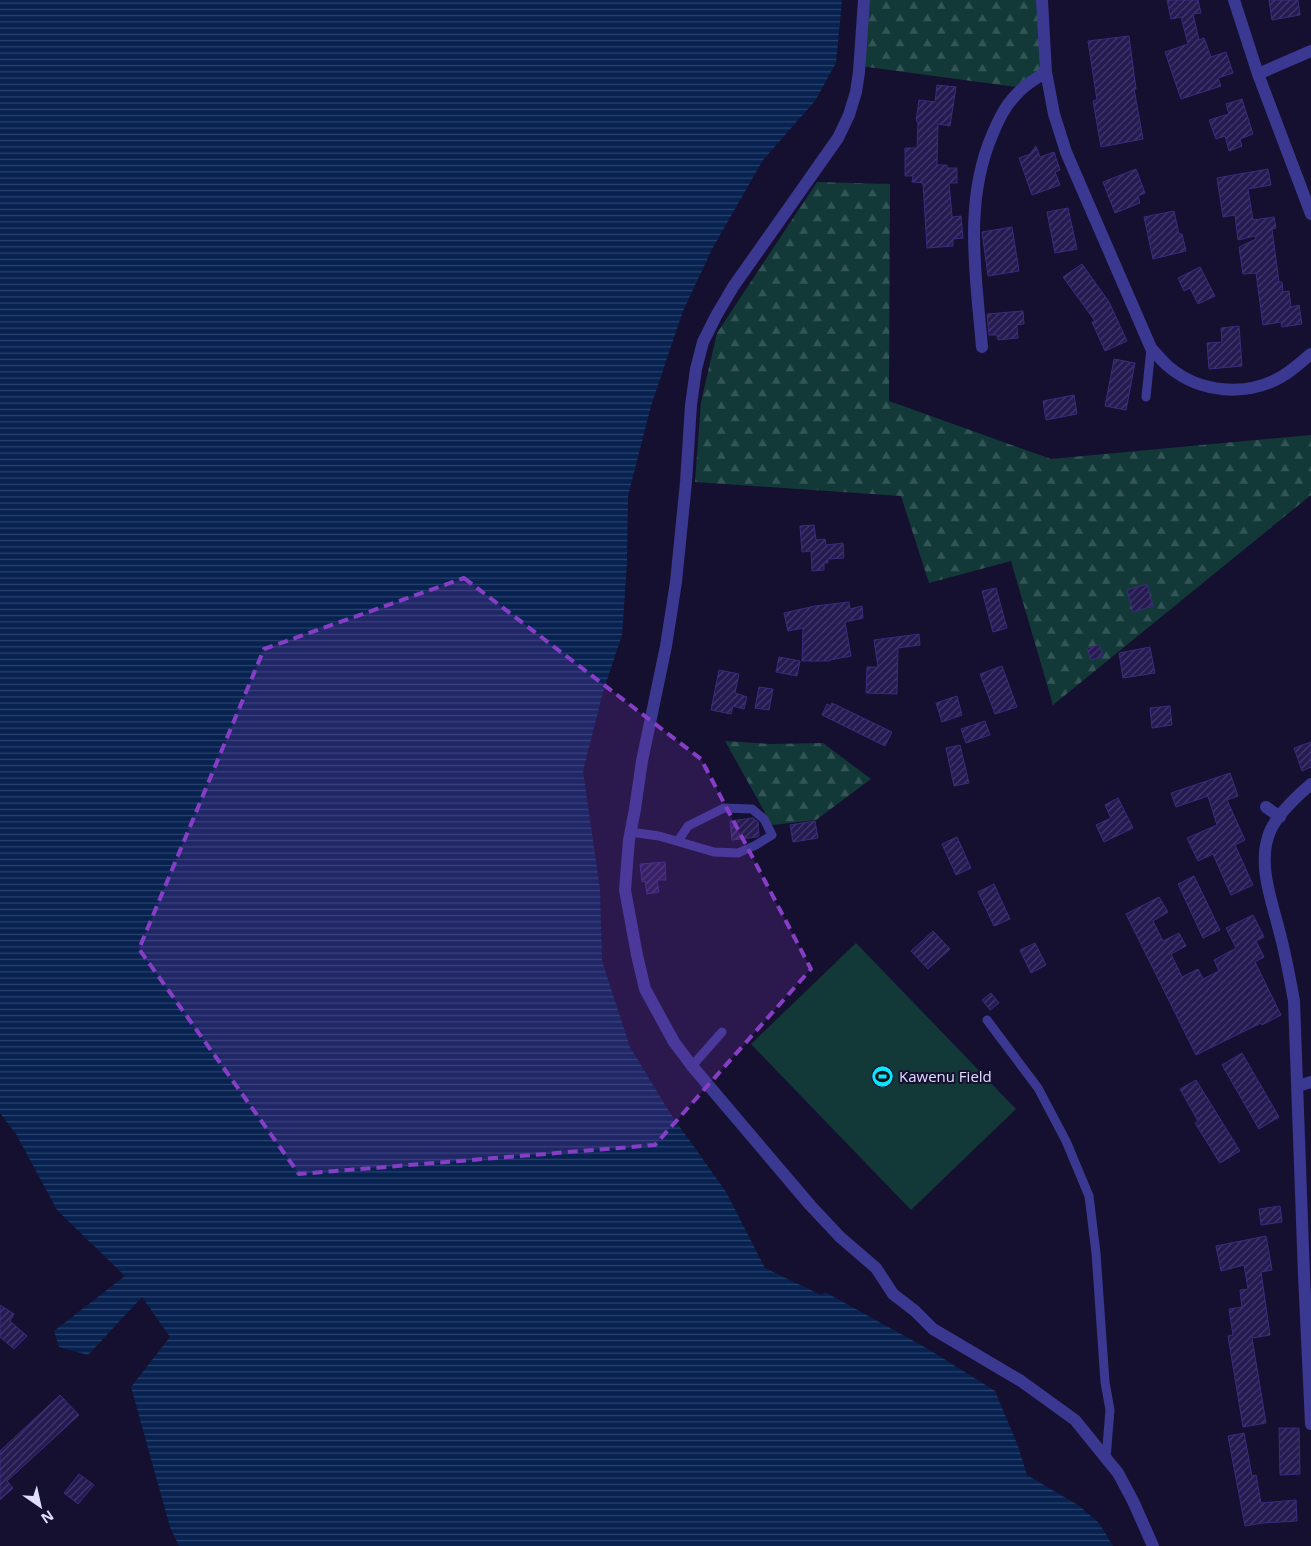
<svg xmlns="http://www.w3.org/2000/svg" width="1311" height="1546" viewBox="0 0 1311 1546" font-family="'Open Sans',sans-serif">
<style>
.green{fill:#123938}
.forest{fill:url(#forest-firs)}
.water{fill:url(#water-rules)}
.building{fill:url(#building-hatch);stroke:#3b2b7f}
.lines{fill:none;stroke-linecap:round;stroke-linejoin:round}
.service{stroke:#3b3891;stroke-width:9}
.minor{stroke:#3b3891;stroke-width:12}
.marked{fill:#853ec5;fill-opacity:0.2;stroke:#853ec5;stroke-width:4;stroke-dasharray:10 6;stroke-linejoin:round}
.labels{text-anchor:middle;stroke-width:4;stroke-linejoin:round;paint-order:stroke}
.poi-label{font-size:15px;fill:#e1ddff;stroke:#15102f;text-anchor:start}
</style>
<defs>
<pattern id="forest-firs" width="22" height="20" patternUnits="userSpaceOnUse" patternTransform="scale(1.25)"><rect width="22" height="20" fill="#123938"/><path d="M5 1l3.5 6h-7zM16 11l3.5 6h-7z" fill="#345556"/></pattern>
<pattern id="water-rules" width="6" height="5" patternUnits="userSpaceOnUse" patternTransform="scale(1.25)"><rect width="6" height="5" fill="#072251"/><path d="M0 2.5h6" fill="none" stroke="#2b426b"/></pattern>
<pattern id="building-hatch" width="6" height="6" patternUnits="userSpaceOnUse" patternTransform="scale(1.25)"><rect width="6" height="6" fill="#251a51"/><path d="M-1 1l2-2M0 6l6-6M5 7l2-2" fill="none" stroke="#443b6b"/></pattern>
</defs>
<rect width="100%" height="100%" fill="#15102f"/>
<path class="green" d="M856,943L1016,1109L911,1210L751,1044Z"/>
<path class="forest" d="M868,0H1041L1044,72L1024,88L860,66Z
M817,182L890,184L889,401L1051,459L1311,435V495L1053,705L1011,561L929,583L901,496L695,482L701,402L717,333Z
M725,741L770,744L823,743L871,779L816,820L772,825Z"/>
<path class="water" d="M0,0H842L836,63L815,101L763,160L712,249L683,311L651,406L628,496L627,563L622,635L603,692L583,771L600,889L602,961L630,1047L670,1113L726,1192L765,1268L821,1295L825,1292L928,1349L995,1391L1018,1446L1027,1475L1078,1505L1099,1523L1113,1546H179L170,1527L131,1387L170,1337L142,1297L88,1355L59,1347L54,1331L125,1276L57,1210L16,1134L0,1113Z"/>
<path class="building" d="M1167,0H1198L1201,13L1193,14L1199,40L1204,38L1211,57L1226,52L1233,73L1218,78L1221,86L1181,99L1165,52L1188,44L1181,17L1171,19Z
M1269,0H1298L1300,15L1272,20Z
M1129,36L1136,89H1134L1143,139L1101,147L1093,101L1097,100L1088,41Z
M937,85L956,87L950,126L938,124L937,165H947V168H957V183H949L952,217L961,216L963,238L953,239V246L927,248L923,183L912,182L913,176H905V148H917L918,122L916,121L919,100L935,102Z
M1242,99L1253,134L1240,139L1242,146L1229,151L1225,136L1216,139L1209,120L1229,114L1226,104Z
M1036,146L1040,157L1054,152L1060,170L1055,172L1060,185L1032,195L1019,158L1030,154Z
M1136,169L1145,193L1138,196L1140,203L1115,213L1103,182Z
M1268,169L1271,185L1248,189L1253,220L1274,217L1276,228L1272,229L1279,282H1282L1283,292L1289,291L1291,307L1299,305L1302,324L1282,327L1281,322L1263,325L1256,273L1243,274L1239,247L1256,239L1255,236L1238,240L1235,215L1223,217L1217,178Z
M1068,208L1077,249L1055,253L1047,212Z
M1174,211L1179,234H1182L1186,251L1153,259L1144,217Z
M1012,227L1019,271L988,276L982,232Z
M1082,264L1109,302L1127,341L1105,351L1092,322L1095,321L1063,277Z
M1200,267L1215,296L1198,304L1190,288L1184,291L1178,278Z
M1023,311L1024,324L1017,325L1018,338L998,340L997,335H989L987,314Z
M1239,326L1242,366L1209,369L1207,343L1222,342L1221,328Z
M1114,359L1135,363L1126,410L1105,406Z
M1074,395L1077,414L1046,420L1043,401Z
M814,525L816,540L825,539L826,545L843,543L844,558L828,559V563H824V570L812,571L811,551L802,552L800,526Z
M1147,584L1153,606L1133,612L1127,590Z
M996,588L1007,628L993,632L982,591Z
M849,602L850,609L862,606L863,618L845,622L851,656L830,660V661H802L803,628L788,631L784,613L815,606Z
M919,634L920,645L898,648L897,694L866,693L867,667H878L874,640Z
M1099,645L1103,656L1091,660L1087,648Z
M1150,647L1155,673L1123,678L1119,653Z
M779,657L800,661L797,676L776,672Z
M1002,666L1017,707L995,714L980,674Z
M719,670L739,674L735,693L747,697L744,709L733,706L731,714L711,710Z
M759,687L773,689L769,710L755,708Z
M957,696L962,715L942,722L936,703Z
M832,703L892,732L885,746L822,715L827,704L831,706Z
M1170,706L1172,725L1152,728L1150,708Z
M985,721L990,735L966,743L961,729Z
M1311,742V767L1302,771L1294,748Z
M960,745L969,783L954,786L946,748Z
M1230,773L1238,796L1227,800L1245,840L1235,845L1253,885L1231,895L1213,854L1198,861L1187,838L1217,825L1208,796L1176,807L1171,793Z
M1118,798L1133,828L1104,842L1096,825L1111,818L1105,805Z
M753,818L758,822L759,836L757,837L732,840L730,821Z
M815,821L818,838L793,842L790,825Z
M957,837L971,868L956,875L942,844Z
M665,862L666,880H657L659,892L647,894L645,881L642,882L640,864Z
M1194,876L1220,930L1203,938L1178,884Z
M994,884L1010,919L994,926L978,892Z
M1159,897L1168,912L1153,921L1163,941L1179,933L1186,946L1171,954L1182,977L1198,969L1203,979L1219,971L1214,960L1236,948L1226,928L1253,915L1264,937L1256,941L1264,957L1255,962L1281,1015L1262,1025L1261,1023L1196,1055L1126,914Z
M933,931L950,949L928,969L911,951Z
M1035,943L1046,965L1031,973L1020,950Z
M991,993L999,1003L990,1010L982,1000Z
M1242,1053L1279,1117L1259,1129L1222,1065Z
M1196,1080L1240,1151L1220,1163L1195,1123L1198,1121L1180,1089Z
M1280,1206L1282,1222L1261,1225L1259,1209Z
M1266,1236L1272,1270L1261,1272L1270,1335L1252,1338L1266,1423L1243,1427L1228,1336L1233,1335L1229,1309L1242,1307L1240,1290L1248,1289L1244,1265L1221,1271L1216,1246Z
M0,1305L14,1314L10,1321L27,1336L14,1349L0,1337Z
M60,1395L79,1415L7,1481L13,1488L0,1500V1451Z
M1279,1428H1299L1300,1474L1280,1475Z
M1244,1433L1252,1476L1256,1475L1261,1503L1296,1500L1297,1521L1263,1523L1245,1526L1228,1436Z
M79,1474L94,1485L78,1504L64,1493Z"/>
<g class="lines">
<path class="service" d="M1146,397L1151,348
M630,832L659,836L714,852L738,853L756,845L772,835L764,819L752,809L724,808L688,826L678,841
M987,1020L1038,1088L1066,1141L1089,1196L1096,1253L1105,1382L1110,1410L1106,1458
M692,1066L722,1032"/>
<path class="minor" d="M864,0L859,72L856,92L849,115L838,138L733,287L716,316L703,342L696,369L691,405L686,482L676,582L666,646L642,761L635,809L629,840L625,890L637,955L645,989L674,1042L692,1066L810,1205L840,1237L876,1268L893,1294L915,1311L933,1329L1021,1381L1075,1420L1118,1473L1133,1501L1153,1546
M1042,0L1046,72L1054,114L1066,152L1151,348C1157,355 1163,362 1169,367C1200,393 1246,397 1281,377C1292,371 1301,362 1311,354
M1234,0L1258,74L1311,214
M1258,74L1311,51
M982,347C976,276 963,201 993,133C999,119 1005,106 1016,95C1024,85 1036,79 1046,72
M1311,784C1297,796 1273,818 1268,837C1258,868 1273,904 1280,934C1286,956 1290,979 1294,1001L1304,1275L1311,1424
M1266,807L1280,817
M1298,1086L1311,1082"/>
</g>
<path class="marked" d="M464,578L701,759L811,969L655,1145L299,1174L139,949L264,649Z"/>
<defs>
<symbol id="stadium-disc" viewBox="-11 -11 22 22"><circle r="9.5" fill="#09e6ff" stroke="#15102f"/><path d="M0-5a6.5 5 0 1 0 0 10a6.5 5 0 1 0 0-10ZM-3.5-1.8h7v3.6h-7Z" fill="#111"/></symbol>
</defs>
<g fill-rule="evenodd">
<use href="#stadium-disc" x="870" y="1064" width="25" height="25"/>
</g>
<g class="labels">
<g class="poi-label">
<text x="899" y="1082">Kawenu Field</text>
</g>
</g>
<g transform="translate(40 1506) rotate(146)" stroke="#15102f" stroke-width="4" paint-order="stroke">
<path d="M0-4L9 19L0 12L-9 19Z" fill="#e1ddff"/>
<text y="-8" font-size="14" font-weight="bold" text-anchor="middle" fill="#e1ddff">N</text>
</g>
</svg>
